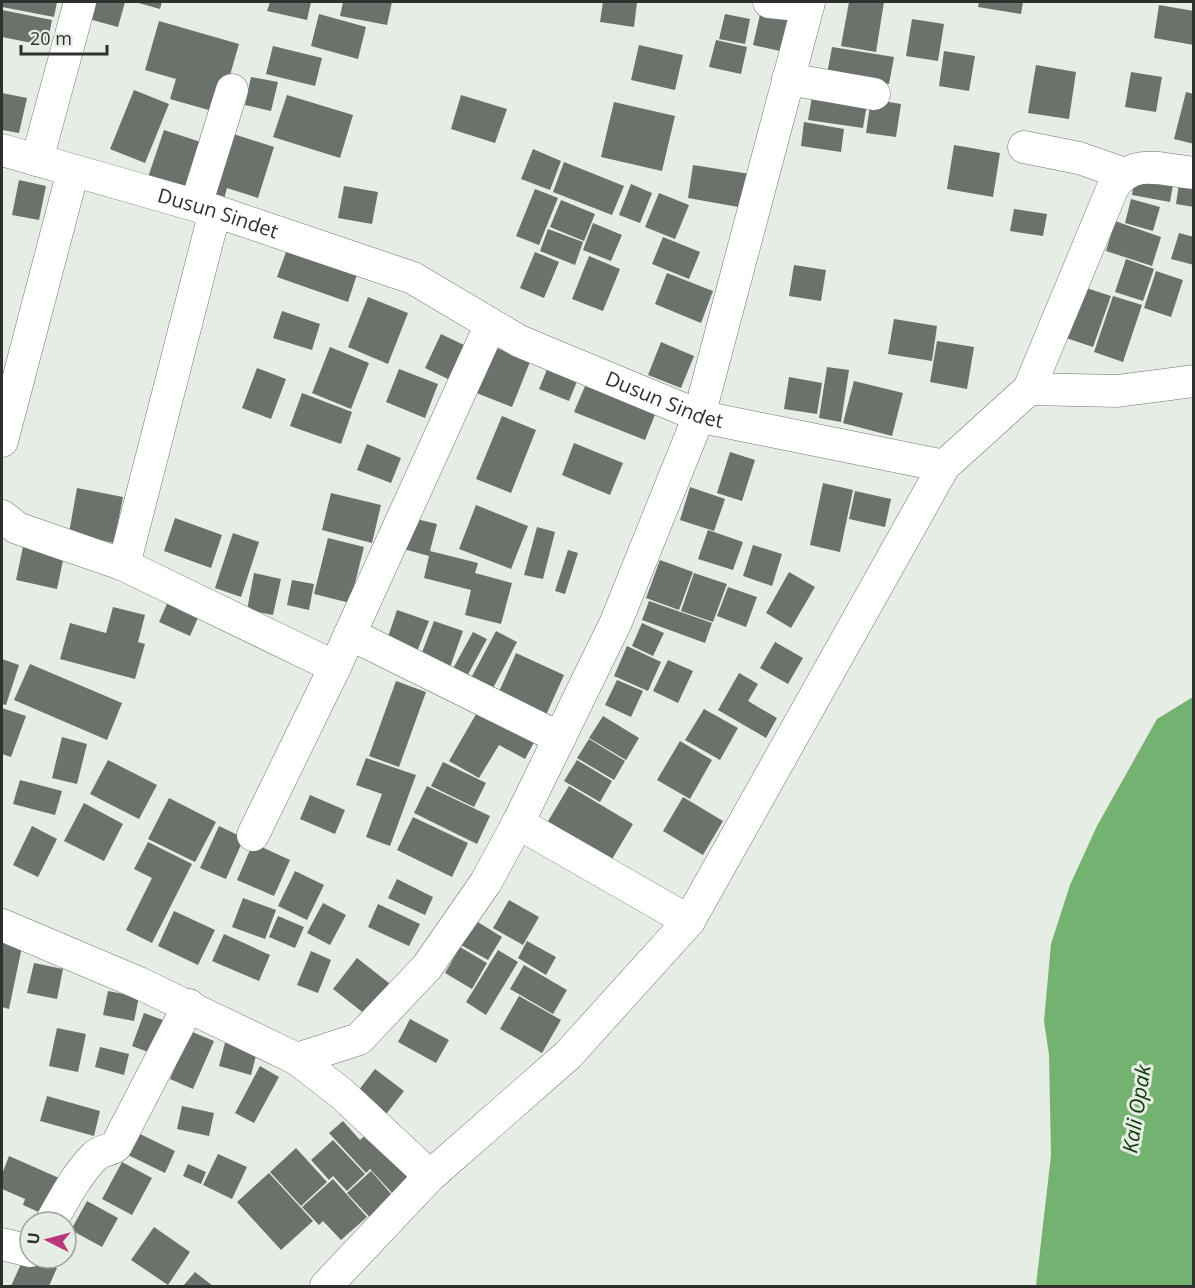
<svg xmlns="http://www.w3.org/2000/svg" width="1195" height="1288" viewBox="0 0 1195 1288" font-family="'Open Sans',sans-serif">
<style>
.water{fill:#73b26f}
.building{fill:#6b726b}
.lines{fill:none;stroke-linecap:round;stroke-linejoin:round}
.minor-casing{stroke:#717770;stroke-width:33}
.minor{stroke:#fff;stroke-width:32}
.labels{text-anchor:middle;stroke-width:6;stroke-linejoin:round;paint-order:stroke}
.street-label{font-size:20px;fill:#2e312e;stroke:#e6ede5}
.water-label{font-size:21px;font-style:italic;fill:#0c390c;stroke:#e6ede5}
</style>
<rect width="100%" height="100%" fill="#e6ede5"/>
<path class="water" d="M1193,697L1192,1286H1036L1051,1155L1049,1055L1044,1021L1051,944L1070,885L1097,826L1157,719Z"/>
<path class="building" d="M2,2H57L54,17L2,7Z
M89,2H125L118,27L85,18Z
M135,2H162L160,9Z
M270,2H311L307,20L267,11Z
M343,2H392L387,25L340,16Z
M603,2H637L634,27L600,22Z
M849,2H884L876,52L841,46Z
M979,2H1023L1021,14L978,7Z
M1159,5L1194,11V45L1154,38Z
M762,6L789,12L780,51L753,45Z
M2,10L52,20L47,46L2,37Z
M319,14L366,27L358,59L311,46Z
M725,14L750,19L745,44L719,39Z
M912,19L944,24L938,61L906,56Z
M159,21L239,44L219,113L170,99L176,79L145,70Z
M716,40L747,47L741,74L709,67Z
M639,45L683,55L675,90L631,80Z
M273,46L322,58L315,86L266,74Z
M832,47L894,57L889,84L827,74Z
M944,51L975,56L969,91L939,86Z
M1036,65L1076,72L1069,119L1028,113Z
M1131,72L1162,77L1156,112L1125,107Z
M251,77L278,82L271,111L245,105Z
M134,90L169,104L145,163L110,149Z
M813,90L868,98L863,128L808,120Z
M1186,92L1194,94V144L1174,139Z
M2,93L27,98L19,133L2,130Z
M287,95L353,115L340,158L273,137Z
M461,95L507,109L495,143L451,129Z
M871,99L901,104L896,137L866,133Z
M614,102L675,116L662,171L601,157Z
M804,122L844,129L841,152L801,146Z
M164,130L213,146L195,199L146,183Z
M221,130L274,147L258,198L227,188L223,203L200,195Z
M954,145L1000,153L993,197L947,189Z
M533,149L561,161L550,190L521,179Z
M564,162L624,186L612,215L553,192Z
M693,165L750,174L744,208L688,198Z
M1136,173L1174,179L1170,202L1132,195Z
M1180,177L1194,179V207L1176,204Z
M19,180L46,186L39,220L12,215Z
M631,184L652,193L640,223L619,215Z
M344,186L378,192L372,224L338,218Z
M535,189L558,198L539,245L516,236Z
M659,193L689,205L675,239L645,227Z
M1131,199L1160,207L1153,231L1125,223Z
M561,200L595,214L584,241L550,227Z
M1014,209L1047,214L1043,236L1010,231Z
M1115,221L1161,237L1152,266L1106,251Z
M593,223L622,235L611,261L583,250Z
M548,229L583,242L575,265L540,251Z
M1179,233L1194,237V265L1171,259Z
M663,237L700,252L689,279L652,264Z
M290,241L360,265L348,302L277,277Z
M535,252L559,262L544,298L520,288Z
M589,256L620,269L603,311L572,299Z
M1126,259L1154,269L1143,301L1115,292Z
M794,265L826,270L821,301L789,296Z
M1156,271L1183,280L1171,317L1144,308Z
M667,273L713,291L701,323L655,304Z
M1080,286L1111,296L1093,347L1063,337Z
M1113,296L1142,305L1123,362L1094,352Z
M368,297L408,313L388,364L348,347Z
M282,311L320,324L312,350L273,338Z
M894,319L937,326L932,361L888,354Z
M441,334L466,346L450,380L425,368Z
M937,341L974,347L967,389L930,382Z
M661,342L694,356L681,388L648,375Z
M492,346L530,362L512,407L474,392Z
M330,347L369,363L351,409L312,393Z
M550,362L580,374L569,401L539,389Z
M827,367L849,370L841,422L819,418Z
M257,368L286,379L271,419L242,408Z
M399,369L438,384L425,418L386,402Z
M789,377L822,383L817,414L784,409Z
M588,379L658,407L645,440L574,412Z
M854,381L903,393L892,436L843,423Z
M302,393L352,412L341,444L290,426Z
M502,416L536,430L511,493L476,479Z
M574,443L623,463L610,495L562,475Z
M367,444L401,458L391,483L357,470Z
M730,452L755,460L742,501L717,493Z
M823,483L853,490L840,552L810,545Z
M690,487L725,499L714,531L680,520Z
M77,488L123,497L114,543L69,533Z
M855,491L891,499L885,527L849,519Z
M331,493L381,505L372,543L322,530Z
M476,505L528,526L511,569L459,549Z
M404,516L437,524L430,551L478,563L475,573L512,583L501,624L465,615L471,590L424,578L429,556L396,547Z
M175,518L222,535L211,568L164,551Z
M537,527L555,532L543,579L524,575Z
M708,530L743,542L733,570L698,559Z
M233,533L259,542L241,597L215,588Z
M328,538L364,547L350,603L314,594Z
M24,542L65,551L57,589L16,580Z
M753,545L782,554L772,586L743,576Z
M568,550L578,553L565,594L555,591Z
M660,560L693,572L679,610L646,598Z
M789,572L815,587L791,628L766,613Z
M254,573L281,579L273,615L247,610Z
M694,573L727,584L713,622L681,611Z
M292,580L314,584L309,610L287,605Z
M728,587L757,597L746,627L717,616Z
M173,590L204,604L190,636L159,622Z
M649,601L712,623L705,643L642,620Z
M113,607L145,615L138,642L145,644L135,679L60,659L70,623L106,633Z
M397,610L429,621L416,654L386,643Z
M434,621L463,631L448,673L418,663Z
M642,623L664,633L653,656L632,646Z
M496,631L517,642L491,692L470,680Z
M473,632L487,639L464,682L450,674Z
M775,642L803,658L788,684L760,668Z
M627,646L661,662L648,691L614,676Z
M516,653L564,675L542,724L494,703Z
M2,659L19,665L6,705L2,704Z
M668,660L693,671L678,703L653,691Z
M30,664L122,703L107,740L14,700Z
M739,673L758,684L748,701L777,718L766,738L718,710Z
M617,680L643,691L631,717L605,705Z
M396,681L426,692L399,767L369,756Z
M483,702L539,733L525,759L499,745L479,778L449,761Z
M2,708L26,716L11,757L2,754Z
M704,709L738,728L720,760L685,740Z
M603,716L639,738L626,760L589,738Z
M62,737L87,744L77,784L52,778Z
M589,739L625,761L614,780L577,758Z
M680,741L712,760L690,799L657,780Z
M366,758L416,775L390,846L366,837L382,794L356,785Z
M108,760L157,785L139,819L90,794Z
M577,760L612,781L600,802L564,781Z
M443,762L486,783L474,807L431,786Z
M20,780L62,791L55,815L13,804Z
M427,786L490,816L477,844L414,813Z
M569,786L633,824L605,871L541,833Z
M310,795L345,810L335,834L300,819Z
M683,797L723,821L703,855L663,831Z
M169,798L216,822L195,862L148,839Z
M84,803L123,824L104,861L64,841Z
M413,817L468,843L452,877L397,850Z
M32,826L57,839L38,877L13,865Z
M219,826L244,838L226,879L200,868Z
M148,842L192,864L152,943L126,930L152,878L134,869Z
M253,843L290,860L274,896L237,880Z
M295,871L324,885L307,920L278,906Z
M397,879L433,897L425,915L388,898Z
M243,898L276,910L265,939L232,927Z
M509,900L539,917L523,945L493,928Z
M323,903L346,915L330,945L307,933Z
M378,904L420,924L409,946L368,927Z
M174,911L215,930L198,965L158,946Z
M278,916L304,927L295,948L269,937Z
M473,919L502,937L488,960L459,944Z
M224,934L270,955L259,981L212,961Z
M2,937L23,942L9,1009L2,1007Z
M527,941L556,957L546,975L518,958Z
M460,947L487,963L472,989L445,973Z
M498,950L518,962L486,1015L466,1002Z
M311,951L331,960L318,993L297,985Z
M357,958L394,987L370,1018L333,989Z
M34,963L63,969L57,999L27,993Z
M524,965L567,990L553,1014L510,989Z
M108,991L139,997L134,1021L103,1015Z
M519,996L561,1020L542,1053L500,1029Z
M144,1013L171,1023L159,1056L132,1046Z
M410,1019L449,1040L436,1063L398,1042Z
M57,1028L86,1034L78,1072L49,1066Z
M190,1031L214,1041L193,1089L170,1079Z
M226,1039L258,1048L251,1075L219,1066Z
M100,1047L129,1054L124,1075L95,1067Z
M260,1066L279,1077L254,1123L235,1113Z
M375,1069L404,1091L384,1117L355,1095Z
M47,1096L100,1111L94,1136L40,1121Z
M182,1106L214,1113L209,1136L177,1129Z
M343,1121L360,1140L374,1127L418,1175L395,1196L370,1169L366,1173L329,1133Z
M138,1133L175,1151L165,1173L128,1155Z
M333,1140L365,1174L347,1191L333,1176L329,1180L311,1160Z
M296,1148L327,1182L301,1206L270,1172Z
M218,1154L247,1167L232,1199L203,1185Z
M9,1156L59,1178L43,1214L23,1205L25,1199L2,1189V1174Z
M122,1162L152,1178L132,1215L102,1199Z
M188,1164L206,1172L201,1184L183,1176Z
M371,1171L399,1203L376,1224L347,1193Z
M269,1173L313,1221L281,1250L237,1202Z
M333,1179L367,1217L341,1240L323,1221L319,1225L302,1207Z
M87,1201L118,1218L102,1247L71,1230Z
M154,1227L190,1252L168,1285L131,1260Z
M25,1255L57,1268L49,1286H11Z
M195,1272L213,1286H183Z"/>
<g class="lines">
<defs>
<g id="minor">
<path d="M769,2L808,6"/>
<path d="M788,79L874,94"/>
<path d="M1024,147L1079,158L1122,173"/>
<path id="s1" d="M2,150L215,211L413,278L519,341L702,417L944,466"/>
<path d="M37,160L80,2"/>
<path d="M196,205L232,90"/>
<path d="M1029,389L1117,391L1194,381"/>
<path d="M2,441L73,171"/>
<path d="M2,516L17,528L124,565L335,667"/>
<path d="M124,565L215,211"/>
<path d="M350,634L560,738"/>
<path d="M518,823L689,921"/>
<path d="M253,835L335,667L490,326"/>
<path d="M2,925L139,983L297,1059L341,1093L430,1176"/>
<path d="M297,1059L359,1039L427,967L486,882L518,823L616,622L699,416L809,2"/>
<path d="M51,1222C64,1199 76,1175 95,1156C102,1150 109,1151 116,1146L189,1005"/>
<path d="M2,1244L30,1251"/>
<path d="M326,1286L430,1176L568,1055L689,921L944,466L1029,389L1113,187C1133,157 1162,170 1194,173"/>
</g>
</defs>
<use href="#minor" class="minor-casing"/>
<use href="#minor" class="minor"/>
</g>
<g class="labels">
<g class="street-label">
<text dy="7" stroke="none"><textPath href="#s1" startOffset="225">Dusun Sindet</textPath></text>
<text dy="7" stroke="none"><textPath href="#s1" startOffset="711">Dusun Sindet</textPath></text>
</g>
<g class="water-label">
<text transform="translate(1137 1109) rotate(-81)" y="7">Kali Opak</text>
</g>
</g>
<rect width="1195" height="1288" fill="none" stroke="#2e312e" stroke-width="6"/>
<g transform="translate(48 1240) rotate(276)"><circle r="28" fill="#e6ede5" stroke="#9ca29c" stroke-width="1.5"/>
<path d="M0-4.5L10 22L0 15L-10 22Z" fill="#bb367a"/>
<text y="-9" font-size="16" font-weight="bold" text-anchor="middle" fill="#2e312e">U</text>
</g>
<path d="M21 45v9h86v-9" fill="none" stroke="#2e312e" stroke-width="3"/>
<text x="30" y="45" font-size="18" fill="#2e312e" stroke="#e6ede5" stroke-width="4.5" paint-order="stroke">20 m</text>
</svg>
